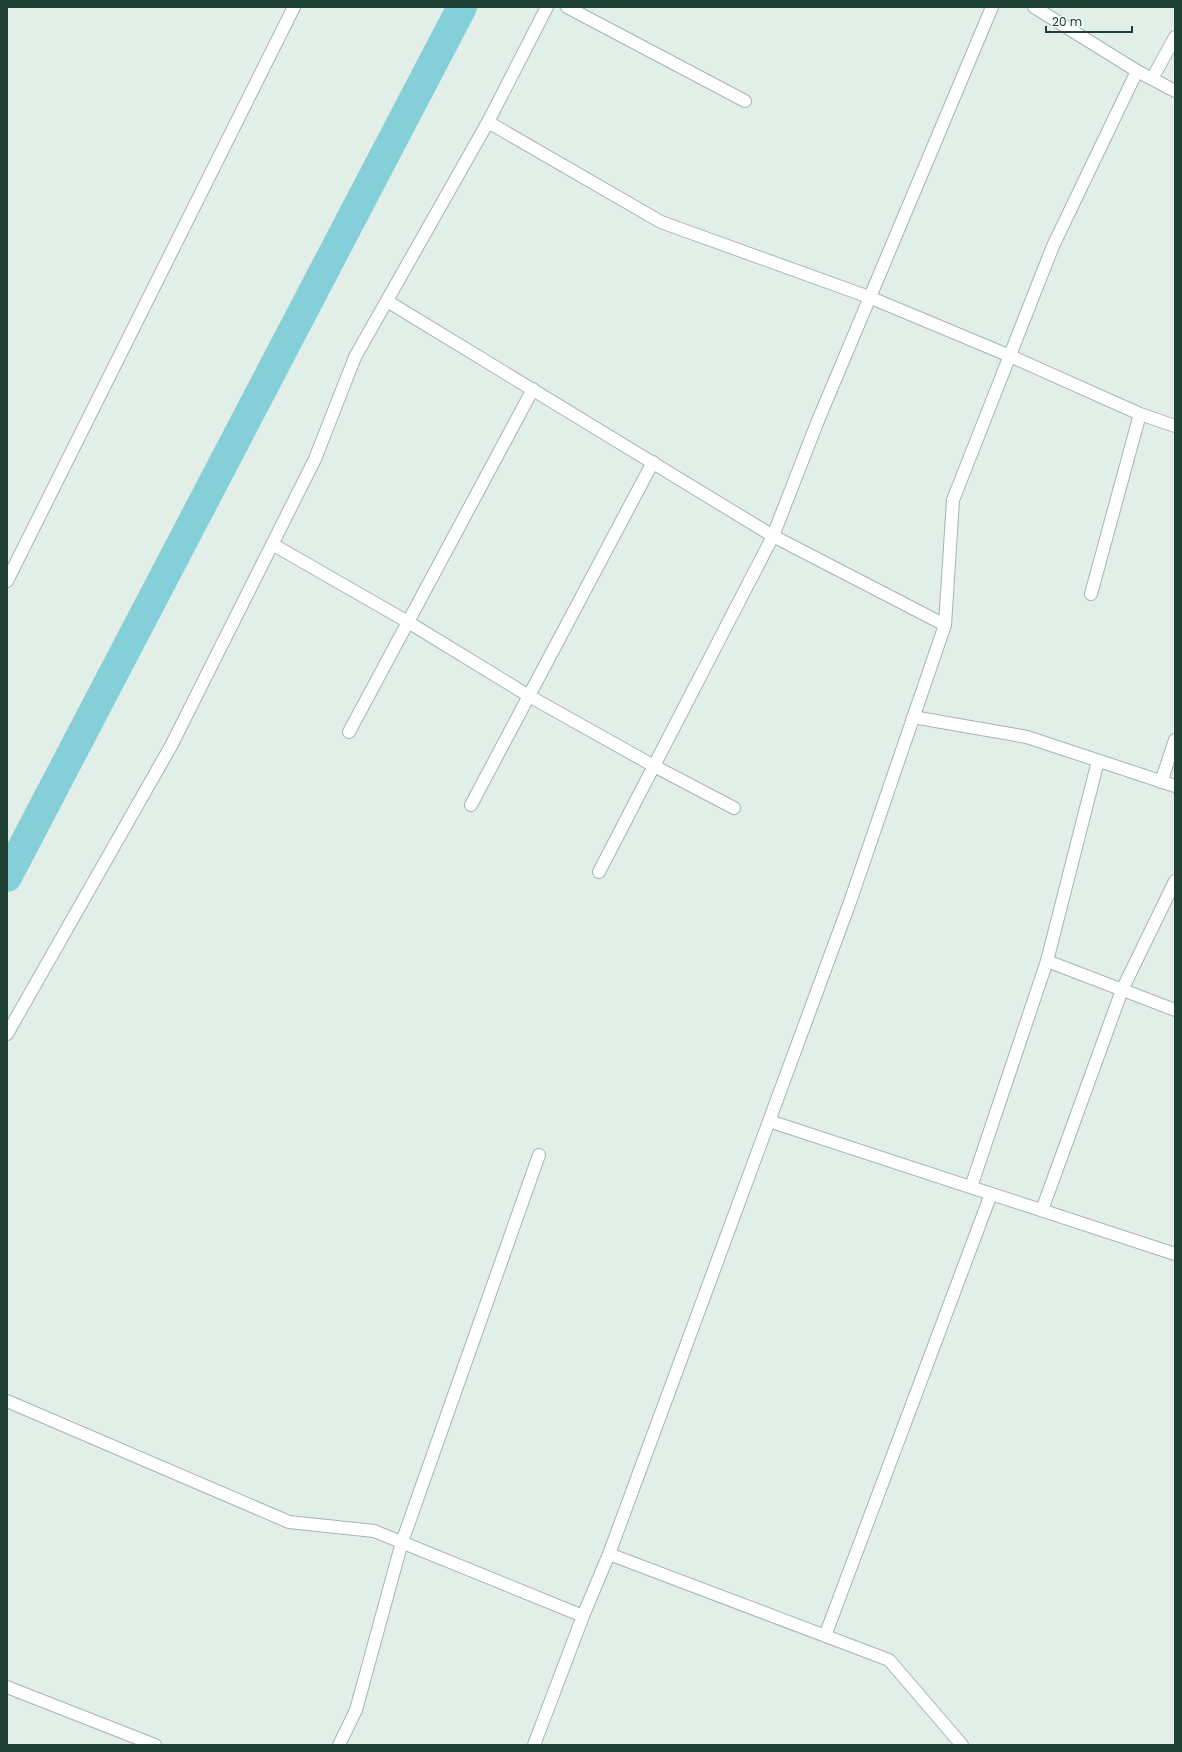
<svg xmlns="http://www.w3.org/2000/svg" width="1182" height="1752" viewBox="0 0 1182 1752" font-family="Poppins,sans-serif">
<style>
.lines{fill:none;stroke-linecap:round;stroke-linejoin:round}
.canal{stroke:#85cfd8;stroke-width:30}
.minor-casing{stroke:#a4b6af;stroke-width:14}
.minor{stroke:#fff;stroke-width:12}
</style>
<rect width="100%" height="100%" fill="#e2eee8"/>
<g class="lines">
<path class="canal" d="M7,877L462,7"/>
<defs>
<path id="minor" d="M567,7L745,101
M1034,7L1137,71L1175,91
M1152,79L1175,37
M488,122L661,222L869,297L1010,356L1140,414L1175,426
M387,301L773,536L945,625
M272,544L408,622L529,696L654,766L734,808
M7,581L294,7
M1091,594L1140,414
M913,717L1027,737L1175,786
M349,732L533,389
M1161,782L1175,740
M471,805L653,462
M599,872L773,536L817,423L992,7
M1047,961L1175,1010
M7,1034L171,746L315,459L355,357L488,122L547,7
M769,1121L1175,1254
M971,1187L1047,961L1098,761
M1042,1210L1122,990L1175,881
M7,1401L289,1522L374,1531L583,1616
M609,1554L889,1660L962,1745
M825,1636L991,1194
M7,1687L155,1745
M339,1745L356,1710L402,1542L539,1155
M534,1745L583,1616L609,1554L850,902L945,625L953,500L1053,246L1137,71"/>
</defs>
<use href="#minor" class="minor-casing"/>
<use href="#minor" class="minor"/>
</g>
<rect width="1182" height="1752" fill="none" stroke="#204036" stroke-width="16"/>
<path d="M1046 26v6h86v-6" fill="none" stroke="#204036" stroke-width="2"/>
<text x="1052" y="26" font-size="12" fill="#204036" stroke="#f3faf6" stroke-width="3" paint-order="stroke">20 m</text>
</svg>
